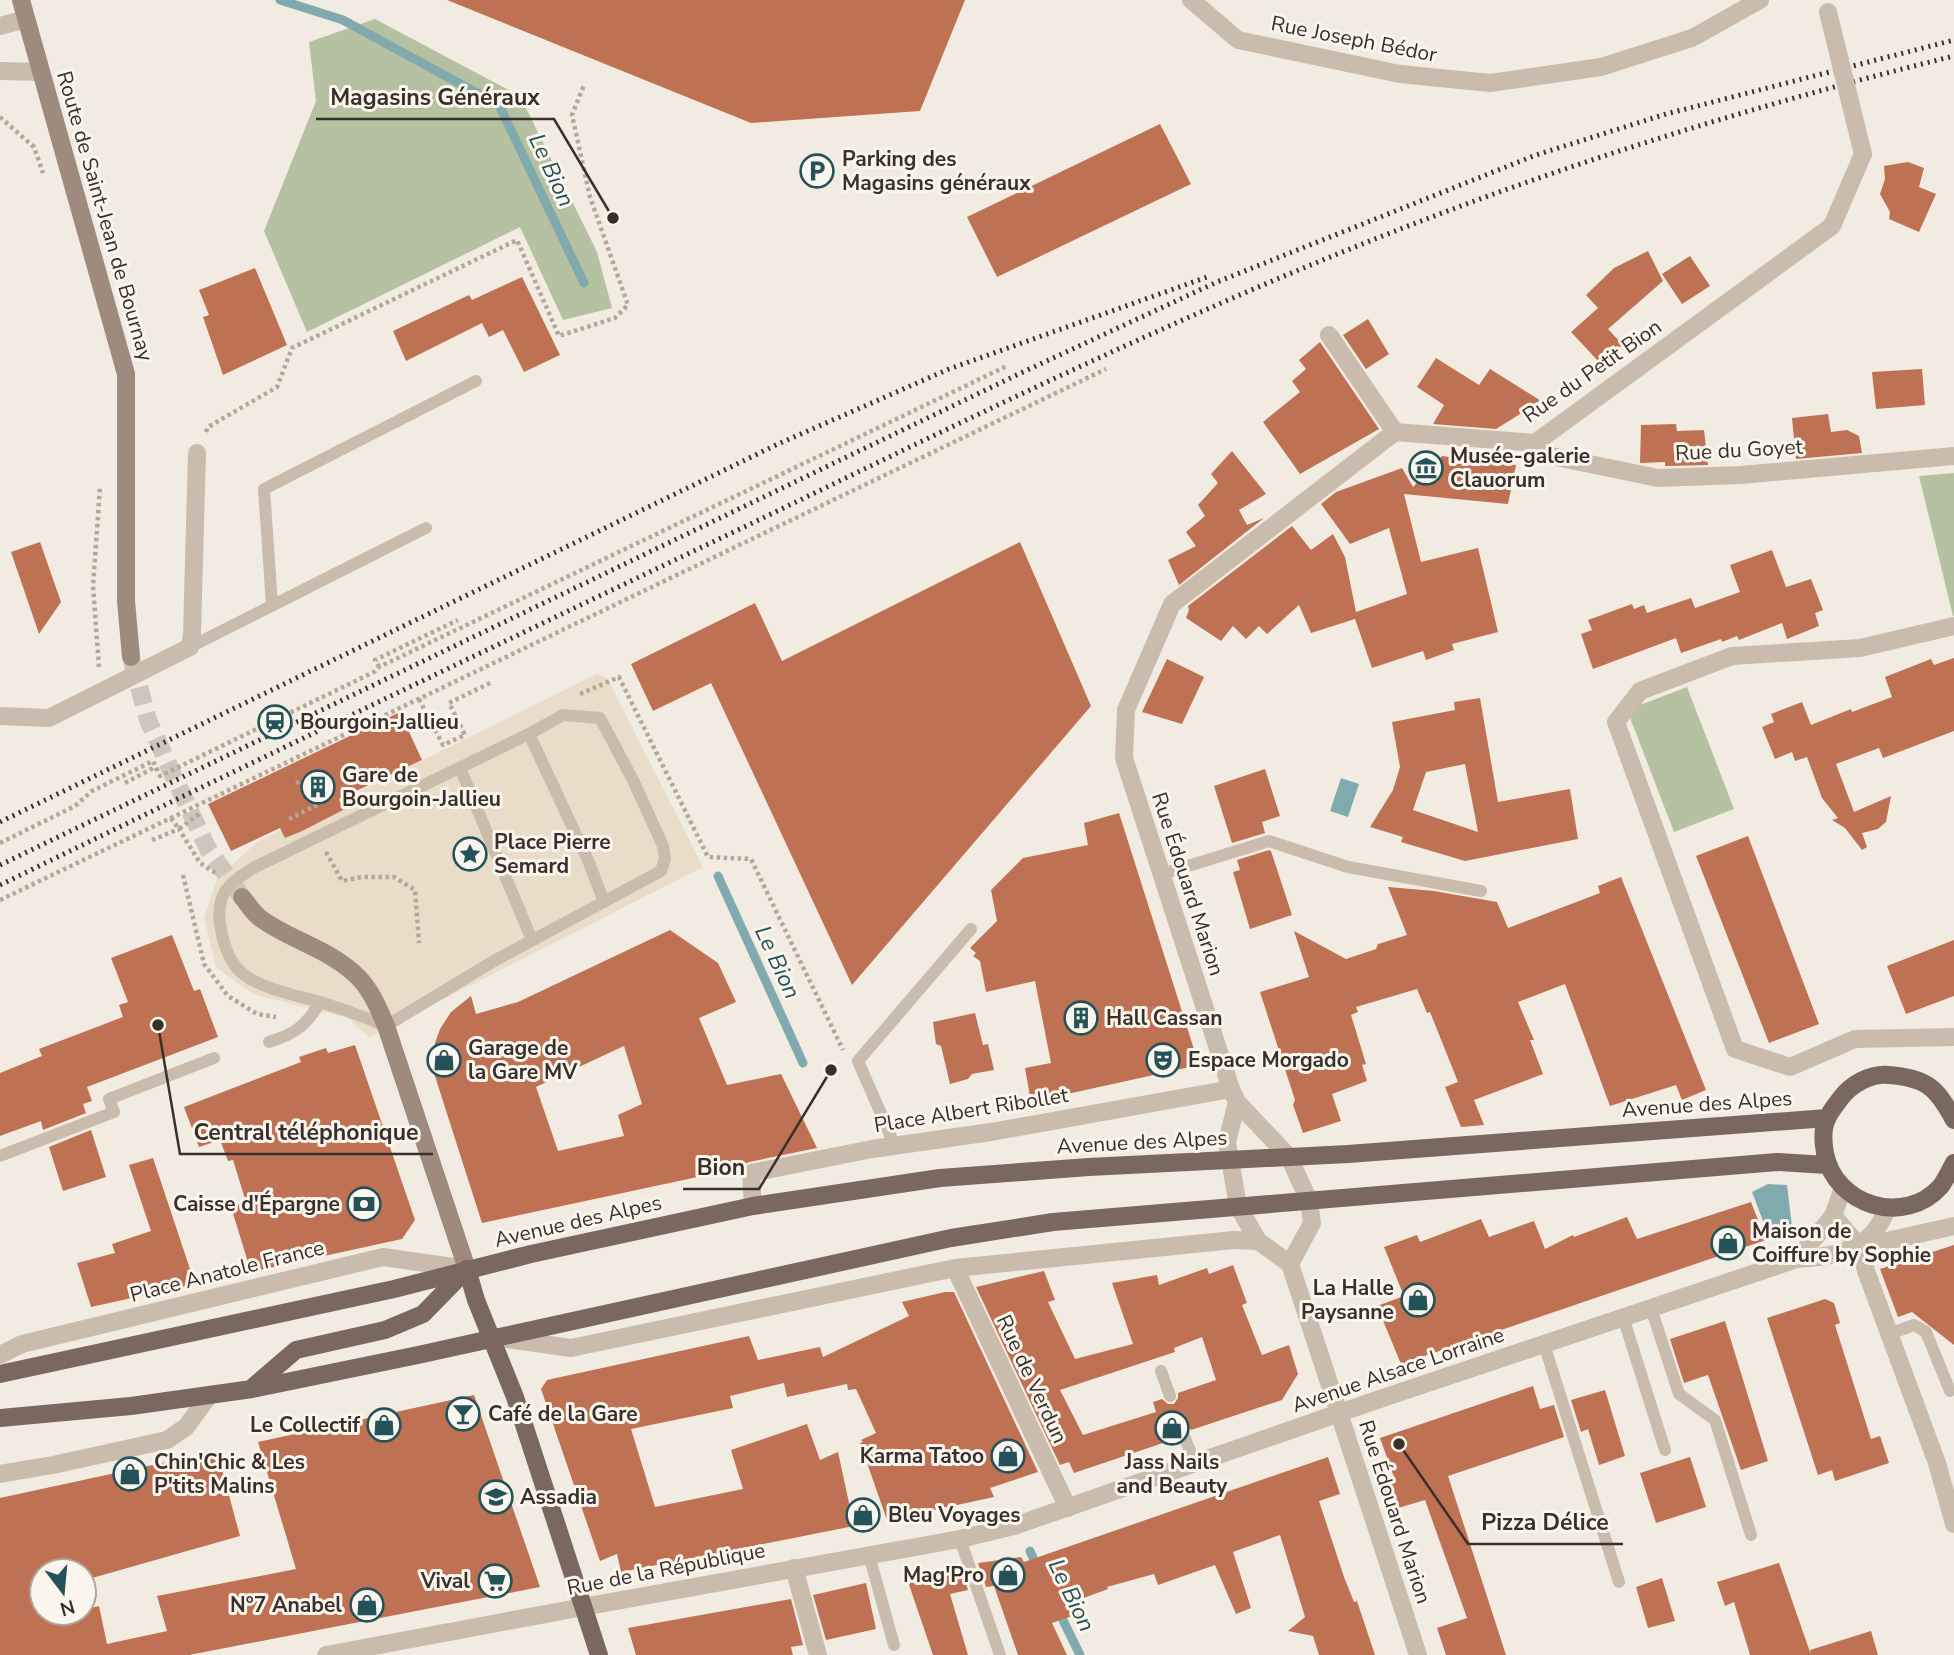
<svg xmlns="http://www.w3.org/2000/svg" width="1954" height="1655" viewBox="0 0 1954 1655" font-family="'Nunito Sans',sans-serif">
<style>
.green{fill:#b5c1a1}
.plaza{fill:#e9dcc9}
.water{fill:#81aaae}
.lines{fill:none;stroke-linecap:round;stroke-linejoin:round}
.stream{stroke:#81aaae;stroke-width:9}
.building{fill:#bf7253;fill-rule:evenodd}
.secondary-tunnel{stroke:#cdc6bd;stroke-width:18;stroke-dasharray:18 9;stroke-linecap:butt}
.path{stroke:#b6a697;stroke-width:4.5;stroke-dasharray:3.5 3.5;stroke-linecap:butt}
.service{stroke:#cabcad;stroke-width:12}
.minor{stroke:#cabcad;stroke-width:18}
.tertiary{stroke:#cabcad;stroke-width:18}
.secondary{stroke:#9e8b7e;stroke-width:18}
.primary{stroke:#7a685e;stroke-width:18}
.rail{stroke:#39302b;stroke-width:5;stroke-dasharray:2 5;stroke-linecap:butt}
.tertiary-bridge{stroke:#cabcad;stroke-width:18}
.labels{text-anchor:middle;stroke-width:6;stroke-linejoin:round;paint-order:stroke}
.street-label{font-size:21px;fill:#39302b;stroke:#faf5ed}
.poi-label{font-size:21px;font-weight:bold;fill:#39302b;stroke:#faf5ed;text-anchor:start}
.water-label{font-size:23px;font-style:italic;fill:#235258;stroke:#faf5ed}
.leader{fill:none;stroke:#39302b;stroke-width:2.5}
.callout-dot{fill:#39302b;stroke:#faf5ed;stroke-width:2.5}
.callout-label{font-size:23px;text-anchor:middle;font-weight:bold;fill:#39302b;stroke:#faf5ed;stroke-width:6;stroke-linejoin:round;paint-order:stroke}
</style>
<rect width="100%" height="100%" fill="#f2ebe1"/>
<path class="green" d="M375,19L520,96L597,252L612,308L563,320L520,227L307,332L264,231L316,101L309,42Z
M1954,473V616H1953L1919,476Z
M1687,687L1734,809L1674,832L1627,710Z"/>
<path class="plaza" d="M597,674L607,678L703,867L369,1037L348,1018L253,994L216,967L204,918L217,879L257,842Z"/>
<path class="water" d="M1341,778L1359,784L1348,817L1330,811Z
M1768,1184L1787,1185L1792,1227L1769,1237L1752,1192Z"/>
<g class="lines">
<path class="stream" d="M280,0L343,20L499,105L584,283
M718,876L803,1063
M1030,1551L1038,1569
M1058,1610L1080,1655"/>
</g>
<path class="building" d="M447,0H965L920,111L751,123Z
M1160,124L1191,184L997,277L967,217Z
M1908,162L1924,168L1919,187L1936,194L1919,232L1889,219L1890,212L1880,194L1885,179L1884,166Z
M1648,251L1663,281L1608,329L1623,345L1599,362L1571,332L1598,308L1586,295L1614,268Z
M1690,256L1710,286L1682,304L1662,274Z
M255,268L287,345L223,375L203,317L209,315L199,290Z
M522,277L560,355L524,372L503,330L489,337L482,323L406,361L393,331L469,295L472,300Z
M1368,319L1389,354L1366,369L1343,335Z
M1320,342L1379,429L1300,474L1263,422L1300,392L1292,381L1306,369L1299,360Z
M1436,358L1479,385L1490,369L1541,401L1496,429L1433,424L1444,405L1417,387Z
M1922,369L1925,405L1876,409L1872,372Z
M1828,414L1831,432L1847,430L1859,436L1862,453L1796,459L1792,418Z
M1676,424L1677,431L1704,430L1708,465L1665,466V462L1640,463L1641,425Z
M1232,451L1266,494L1239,510L1247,525L1264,518L1179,585L1168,560L1196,546L1186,532L1205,516L1198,505L1218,483L1211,474Z
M1442,456L1516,465L1508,504L1404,494L1421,562L1478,548L1498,632L1452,644L1454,650L1426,660L1423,651L1372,668L1355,619L1311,633L1299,605L1267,634L1259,626L1246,639L1233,626L1221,641L1186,618L1189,610L1188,606L1292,526L1311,550L1333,534L1345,557L1356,612L1407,594L1389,528L1350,544L1321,504L1336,492L1402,468L1413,487Z
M40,542L61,602L39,634L11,552Z
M1020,542L1091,706L852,985L711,683L653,711L631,664L755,603L782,661Z
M1772,550L1786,587L1811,579L1823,610L1815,613L1819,626L1787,639L1782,623L1739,640L1737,636L1722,642L1721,639L1681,653L1676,638L1593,669L1581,634L1592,630L1588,620L1632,604L1634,609L1644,605L1647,613L1691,598L1695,608L1740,592L1730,565Z
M1954,658V731L1883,758L1879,748L1836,764L1854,812L1891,796L1886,822L1878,829L1862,833L1867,847L1862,850L1845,828L1832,820L1838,818L1822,798L1807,757L1795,761L1792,752L1775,759L1762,727L1774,722L1771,714L1802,702L1811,725L1851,709L1852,712L1892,697L1885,677L1931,659L1934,665Z
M1167,659L1204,677L1182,724L1142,712Z
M1480,698L1498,802L1570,789L1578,839L1465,861L1401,842L1403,837L1370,827L1393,790L1400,767L1392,722L1455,710L1454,702ZM1465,764L1478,832L1413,810L1426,772Z
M400,712L422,760L339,799L343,810L302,831L285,838L280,828L231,851L208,804Z
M1265,769L1280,816L1262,822L1265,833L1232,843L1214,786Z
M1119,813L1199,1065L1031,1102L1025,1068L1051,1063L1035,981L986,992L980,961L973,956L976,953L970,948L997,921L991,890L1023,858L1088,845L1084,823Z
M1748,836L1819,1024L1769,1043L1696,856Z
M1269,850L1271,851L1292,915L1250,929L1233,872L1240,870L1237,860Z
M1621,877L1706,1090L1682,1100L1676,1085L1610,1106L1565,984L1518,1002L1534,1040H1530L1543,1074L1474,1100L1484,1125L1461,1127L1445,1087L1458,1082L1430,1012L1427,1013L1417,989L1356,1007L1358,1012L1351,1015L1366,1064L1362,1065L1367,1081L1332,1094L1341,1121L1303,1133L1293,1105L1295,1100L1260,992L1309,977L1294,931L1346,959L1376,949L1378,944L1407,935L1388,887L1434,891L1497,902L1508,928L1600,893L1598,886Z
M670,930L718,963L736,1002L699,1018L727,1085L781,1074L817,1148L749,1162L735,1169L482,1223L433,1070L434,1046L440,1029L451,1012L471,996L476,1014L518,1002ZM624,1046L642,1104L618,1115L624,1136L558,1151L536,1087Z
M172,935L194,991L200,989L218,1037L87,1087L92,1101L83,1104L86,1113L43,1130L41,1121L0,1136V1073L42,1056L39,1049L123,1017L119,1005L128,1002L111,958Z
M1954,940V996L1906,1014L1887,966Z
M975,1013L983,1045L988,1044L994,1070L972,1074L968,1079L950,1084L941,1046L936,1044L933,1022Z
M355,1045L415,1220L402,1239L251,1272L231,1207L246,1202L233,1160L228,1161L220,1140L199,1147L184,1107L301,1062L299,1057L326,1048L328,1053Z
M91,1130L106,1177L63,1191L49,1147Z
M153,1158L195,1284L91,1307L77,1263L115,1253L112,1244L151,1231L129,1165Z
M1751,1202L1766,1240L1401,1364L1377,1306L1404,1296L1384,1247L1417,1235L1420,1242L1481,1219L1489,1237L1534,1221L1545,1249L1573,1235L1574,1237L1627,1217L1637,1239Z
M1954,1245V1345L1912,1312L1898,1317L1880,1269Z
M1233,1265L1247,1303L1242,1305L1262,1355L1289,1345L1298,1374L1282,1400L1191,1430L1188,1426L1181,1425L1176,1428L1175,1436L1165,1439L1166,1442L1074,1473L1069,1462L1060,1465L976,1287L1044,1271L1055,1300L1048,1302L1075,1359L1133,1344L1112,1283L1157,1275L1159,1285L1207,1268L1209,1274ZM1202,1337L1216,1380L1178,1393V1398L1174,1404H1168L1162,1399L1153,1402L1156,1412L1083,1435L1060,1390L1175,1352L1174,1348Z
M945,1292H954L1038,1472L990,1488L994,1497L887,1520L860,1443L863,1442L861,1440L876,1433L856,1389L848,1390L847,1384L787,1397L784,1383L730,1396L733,1408L631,1429L655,1507L743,1489L731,1450L807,1424L820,1460L838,1452L854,1526L621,1572L617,1554L600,1561L541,1389L547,1380L749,1336L758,1360L820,1347L823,1357L909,1316L902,1302Z
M1825,1299L1834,1303L1840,1323L1835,1325L1871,1439L1880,1436L1889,1463L1835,1481L1832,1470L1818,1475L1767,1318Z
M1725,1321L1768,1461L1741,1470L1708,1375L1684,1383L1670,1339Z
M1533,1386L1540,1409L1554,1405L1564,1437L1448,1476L1506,1655H1446L1437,1628L1467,1618L1425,1500L1398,1508L1388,1478L1394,1477L1380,1438Z
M1605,1390L1625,1456L1599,1465L1588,1429L1581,1432L1571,1400Z
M474,1395L540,1587L189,1655H0V1498L217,1451L240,1536L85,1580L91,1608L99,1606L107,1644L167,1631L157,1596L296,1569L258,1442ZM42,1571H84V1613H42Z
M1328,1457L1340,1494L1319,1501L1344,1577L1354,1602L1357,1601L1375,1655H1319L1313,1636L1288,1631L1305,1617L1280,1535L1233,1552L1251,1608L1236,1614L1215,1565L1158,1585L1154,1574L1107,1587L1108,1589L1073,1602L1078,1614L1052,1623L1067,1655H1018L994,1586L986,1587L978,1563L1021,1557L1024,1562Z
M1690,1457L1706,1507L1656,1523L1640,1473Z
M1779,1563L1811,1655L1810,1650L1871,1631L1878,1655H1750L1734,1602L1725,1606L1717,1582Z
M960,1566L968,1590L950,1594L968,1655H933L906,1576Z
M1662,1578L1675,1621L1648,1628L1636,1587Z
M866,1583L876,1629L826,1640L813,1595Z
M791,1599L803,1645L791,1647L793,1655H636L628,1628Z"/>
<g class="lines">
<path class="secondary-tunnel" d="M132,661L148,720L173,775L208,849L242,897"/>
<path class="path" d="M0,117L34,147L43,173
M206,432L208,427L277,387L292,348L517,240L559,336L615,318L628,305L590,197L572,115L584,85
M99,667L93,586L100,487
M379,667L375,660L458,620
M580,694L619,677L708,857L751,859L843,1050
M419,699L443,745L465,735L449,703L490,683
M125,783L155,767L156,769
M296,783L306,778
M171,818L179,829L199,814
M289,819L325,801
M152,840L179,829L200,863L217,874
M0,843L75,806L92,791L153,761L160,776L374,672L379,667L1007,366
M326,852L342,881L362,877H394L415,890L419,943
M183,875L204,964L228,996L257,1014L276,1017
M0,900L1106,369"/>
<path class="service" d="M272,605L264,489L476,381
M190,647L426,528
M563,715L600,718L633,780L663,846L665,859L661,871L492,962L386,1026C365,1017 343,1009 320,1002C296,995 254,988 237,968C227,956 222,938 220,923C216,892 230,883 253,868L529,734Z
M529,734L588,860L604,902
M460,768L532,940
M1162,874L1269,841L1348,867L1481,891
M269,1042C295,1034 307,1025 320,1002
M895,1146L858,1061L971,929
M0,1156L114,1112L109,1099L214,1058
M1651,1308L1679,1394L1715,1420L1751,1535
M1623,1317L1665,1450
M1889,1334L1914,1325L1926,1332L1950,1391
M1544,1344L1619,1582
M1161,1371L1170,1396
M1183,1433L1195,1464
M960,1539L1000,1655
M869,1555L894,1645"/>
<path class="minor" d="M1191,0L1238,40L1400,74L1490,83L1601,67L1692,38L1760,0
M0,26L26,19
M0,71L41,72
M1329,335L1395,432
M1535,443L1546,455L1658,478L1741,475L1954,456
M1954,626L1860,648L1732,656L1640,691L1616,722L1735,1049L1790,1067L1855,1039L1954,1037
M0,716L49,718L190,647L192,634L197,453
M753,1206L751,1173L872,1149L991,1132L1231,1089
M1833,1216L1860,1247L1866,1271L1937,1463L1954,1524
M1860,1247L1954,1226
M955,1268L1068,1508
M499,1338L571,1348L955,1268L1234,1240L1258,1241
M0,1355L22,1344L383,1257L467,1269
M1339,1413L1418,1655
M0,1474L53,1465L167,1440L186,1427L208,1397
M794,1568L818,1655
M326,1655L583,1607"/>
<path class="tertiary" d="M1237,1102L1227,1142L1238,1206L1258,1241L1290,1264L1339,1413
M1797,1259L1833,1216L1843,1188
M1290,1264L1312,1223L1309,1201L1289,1157L1237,1102L1231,1089L1124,758L1126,710L1172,604L1395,432L1535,443L1832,226L1863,154
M583,1607L960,1539L1014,1526L1374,1401L1797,1259C1838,1256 1872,1251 1887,1208"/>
<path class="secondary" d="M21,0L126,374V601L131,657
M242,897C248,904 253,913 260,918C291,941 331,949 359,978C372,992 379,1009 386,1026L467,1269"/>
<path class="primary" d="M1954,1120C1937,1088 1927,1078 1889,1075C1871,1073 1851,1084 1840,1099C1836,1105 1831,1110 1828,1117C1822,1127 1823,1142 1825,1153C1835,1206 1905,1227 1941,1186C1946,1179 1950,1170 1954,1163
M467,1269L476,1300L515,1397L599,1655
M0,1374L394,1289L531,1254L753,1206L940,1178L1089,1167L1348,1154L1827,1118
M253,1387L296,1350L385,1330L423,1314L467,1269
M0,1418L131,1406L252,1389L418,1355L951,1238L1053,1222L1777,1162L1827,1165"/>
<path class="rail" d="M0,822L778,444L949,369L1210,276
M0,865L1023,372L1217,282L1536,155L1666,114L1954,40
M0,885C247,765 494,646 742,528C960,423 1178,315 1403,228C1583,158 1767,102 1954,56"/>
<path class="tertiary-bridge" d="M1828,12L1863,154"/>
</g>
<defs>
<symbol id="parking-ring" viewBox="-11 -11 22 22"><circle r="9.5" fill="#faf5ed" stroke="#235258" stroke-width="1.5"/><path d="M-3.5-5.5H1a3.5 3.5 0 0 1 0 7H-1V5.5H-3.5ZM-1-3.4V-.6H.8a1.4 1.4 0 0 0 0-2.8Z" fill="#235258"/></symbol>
<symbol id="museum-ring" viewBox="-11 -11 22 22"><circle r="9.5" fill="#faf5ed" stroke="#235258" stroke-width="1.5"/><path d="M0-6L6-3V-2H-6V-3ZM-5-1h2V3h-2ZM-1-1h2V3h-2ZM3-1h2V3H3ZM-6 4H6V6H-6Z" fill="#235258"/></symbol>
<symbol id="station-ring" viewBox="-11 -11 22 22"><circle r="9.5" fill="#faf5ed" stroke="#235258" stroke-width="1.5"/><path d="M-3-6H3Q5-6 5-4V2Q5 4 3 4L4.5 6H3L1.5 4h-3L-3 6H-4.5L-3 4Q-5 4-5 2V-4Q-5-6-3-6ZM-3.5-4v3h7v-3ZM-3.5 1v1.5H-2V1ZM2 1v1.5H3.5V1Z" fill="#235258"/></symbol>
<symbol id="building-ring" viewBox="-11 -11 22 22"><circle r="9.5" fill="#faf5ed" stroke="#235258" stroke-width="1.5"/><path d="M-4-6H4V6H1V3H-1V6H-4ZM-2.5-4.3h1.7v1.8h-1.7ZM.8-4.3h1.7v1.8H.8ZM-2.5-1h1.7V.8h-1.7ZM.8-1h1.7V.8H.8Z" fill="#235258"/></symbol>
<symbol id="sight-ring" viewBox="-11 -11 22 22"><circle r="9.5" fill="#faf5ed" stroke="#235258" stroke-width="1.5"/><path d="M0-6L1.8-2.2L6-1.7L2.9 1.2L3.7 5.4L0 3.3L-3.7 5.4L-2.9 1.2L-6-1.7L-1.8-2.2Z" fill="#235258"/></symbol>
<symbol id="shop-ring" viewBox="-11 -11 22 22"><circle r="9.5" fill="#faf5ed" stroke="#235258" stroke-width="1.5"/><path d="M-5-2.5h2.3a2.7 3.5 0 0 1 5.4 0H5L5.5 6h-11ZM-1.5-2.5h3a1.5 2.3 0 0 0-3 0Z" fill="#235258"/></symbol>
<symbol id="theatre-ring" viewBox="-11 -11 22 22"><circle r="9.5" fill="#faf5ed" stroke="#235258" stroke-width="1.5"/><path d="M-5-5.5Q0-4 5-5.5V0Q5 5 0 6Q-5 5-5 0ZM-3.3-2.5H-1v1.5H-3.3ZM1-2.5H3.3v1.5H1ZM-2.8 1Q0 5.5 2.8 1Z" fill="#235258"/></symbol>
<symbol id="bank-ring" viewBox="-11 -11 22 22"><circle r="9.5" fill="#faf5ed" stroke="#235258" stroke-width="1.5"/><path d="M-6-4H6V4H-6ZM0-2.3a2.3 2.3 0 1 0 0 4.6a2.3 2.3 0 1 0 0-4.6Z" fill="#235258"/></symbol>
<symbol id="bar-ring" viewBox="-11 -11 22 22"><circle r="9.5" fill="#faf5ed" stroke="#235258" stroke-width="1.5"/><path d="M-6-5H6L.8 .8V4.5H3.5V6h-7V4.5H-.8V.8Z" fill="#235258"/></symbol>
<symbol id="school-ring" viewBox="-11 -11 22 22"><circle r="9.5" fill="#faf5ed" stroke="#235258" stroke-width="1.5"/><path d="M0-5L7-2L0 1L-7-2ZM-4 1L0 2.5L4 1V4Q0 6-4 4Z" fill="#235258"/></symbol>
<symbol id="supermarket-ring" viewBox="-11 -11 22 22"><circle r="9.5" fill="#faf5ed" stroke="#235258" stroke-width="1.5"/><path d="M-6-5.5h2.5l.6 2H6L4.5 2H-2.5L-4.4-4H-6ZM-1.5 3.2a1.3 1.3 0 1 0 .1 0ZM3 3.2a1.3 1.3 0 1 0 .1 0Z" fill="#235258"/></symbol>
</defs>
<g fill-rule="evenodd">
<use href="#parking-ring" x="798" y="152" width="38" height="38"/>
<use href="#museum-ring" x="1407" y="449" width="38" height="38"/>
<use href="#station-ring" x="256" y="703" width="38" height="38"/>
<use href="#building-ring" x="299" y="768" width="38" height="38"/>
<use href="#sight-ring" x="451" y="835" width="38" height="38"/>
<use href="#building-ring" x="1062" y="999" width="38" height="38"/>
<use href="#shop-ring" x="425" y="1041" width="38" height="38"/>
<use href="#theatre-ring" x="1144" y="1041" width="38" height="38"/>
<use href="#bank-ring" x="345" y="1185" width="38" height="38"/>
<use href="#shop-ring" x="1709" y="1224" width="38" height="38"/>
<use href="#shop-ring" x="1399" y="1281" width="38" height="38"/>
<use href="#bar-ring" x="444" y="1395" width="38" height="38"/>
<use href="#shop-ring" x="365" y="1406" width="38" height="38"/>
<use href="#shop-ring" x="1153" y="1409" width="38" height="38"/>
<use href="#shop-ring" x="989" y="1437" width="38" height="38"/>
<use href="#shop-ring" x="111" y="1455" width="38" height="38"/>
<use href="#school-ring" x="477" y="1478" width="38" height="38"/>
<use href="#shop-ring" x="844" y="1496" width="38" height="38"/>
<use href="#shop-ring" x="989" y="1556" width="38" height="38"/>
<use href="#supermarket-ring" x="476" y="1562" width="38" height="38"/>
<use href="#shop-ring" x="348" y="1586" width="38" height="38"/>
</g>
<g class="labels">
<g class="street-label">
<text transform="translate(1354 39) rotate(11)" y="7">Rue Joseph Bédor</text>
<text transform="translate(105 216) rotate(74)" y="7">Route de Saint-Jean de Bournay</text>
<text transform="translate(1592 371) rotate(-35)" y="7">Rue du Petit Bion</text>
<text transform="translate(1739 450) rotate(-3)" y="7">Rue du Goyet</text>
<text transform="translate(1188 884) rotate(72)" y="7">Rue Édouard Marion</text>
<text transform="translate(1707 1104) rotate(-4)" y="7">Avenue des Alpes</text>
<text transform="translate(971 1110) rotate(-9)" y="7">Place Albert Ribollet</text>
<text transform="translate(1142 1142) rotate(-3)" y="7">Avenue des Alpes</text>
<text transform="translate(578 1221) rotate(-13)" y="7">Avenue des Alpes</text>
<text transform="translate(227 1271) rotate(-14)" y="7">Place Anatole France</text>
<text transform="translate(1398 1370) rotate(-19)" y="7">Avenue Alsace Lorraine</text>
<text transform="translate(1032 1379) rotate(65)" y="7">Rue de Verdun</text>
<text transform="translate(1395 1512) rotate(72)" y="7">Rue Édouard Marion</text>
<text transform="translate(666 1569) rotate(-11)" y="7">Rue de la République</text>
</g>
<g class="poi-label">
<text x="842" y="166">Parking des<tspan x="842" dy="24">Magasins généraux</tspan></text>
<text x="1450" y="463">Musée-galerie<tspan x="1450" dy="24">Clauorum</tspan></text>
<text x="300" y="729">Bourgoin-Jallieu</text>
<text x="342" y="782">Gare de<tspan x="342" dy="24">Bourgoin-Jallieu</tspan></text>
<text x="494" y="849">Place Pierre<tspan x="494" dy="24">Semard</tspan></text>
<text x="1106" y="1025">Hall Cassan</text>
<text x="468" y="1055">Garage de<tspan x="468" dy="24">la Gare MV</tspan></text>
<text x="1188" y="1067">Espace Morgado</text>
<text x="340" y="1211" text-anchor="end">Caisse d'Épargne</text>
<text x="1752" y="1238">Maison de<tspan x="1752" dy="24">Coiffure by Sophie</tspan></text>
<text x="1394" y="1295" text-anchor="end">La Halle<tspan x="1394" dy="24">Paysanne</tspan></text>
<text x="488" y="1421">Café de la Gare</text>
<text x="360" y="1432" text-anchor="end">Le Collectif</text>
<text x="984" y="1463" text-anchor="end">Karma Tatoo</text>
<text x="154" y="1469">Chin'Chic &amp; Les<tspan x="154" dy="24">P'tits Malins</tspan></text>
<text x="1172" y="1469" text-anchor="middle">Jass Nails<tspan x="1172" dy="24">and Beauty</tspan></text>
<text x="520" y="1504">Assadia</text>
<text x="888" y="1522">Bleu Voyages</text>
<text x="984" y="1582" text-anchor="end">Mag'Pro</text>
<text x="470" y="1588" text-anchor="end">Vival</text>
<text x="342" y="1612" text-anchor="end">N°7 Anabel</text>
</g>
<g class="water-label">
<text transform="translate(552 170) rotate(65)" y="8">Le Bion</text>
<text transform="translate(778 962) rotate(65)" y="8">Le Bion</text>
<text transform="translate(1072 1595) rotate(64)" y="8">Le Bion</text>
</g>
</g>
<path class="leader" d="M613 218L554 119H316M158 1025L180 1154H433M831 1070L759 1189H683M1399 1444L1468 1544H1623"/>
<g class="callout-dot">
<circle cx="613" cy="218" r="7"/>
<circle cx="158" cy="1025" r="7"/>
<circle cx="831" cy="1070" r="7"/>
<circle cx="1399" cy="1444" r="7"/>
</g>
<g class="callout-label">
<text x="435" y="105">Magasins Généraux</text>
<text x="306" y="1140">Central téléphonique</text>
<text x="721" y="1175">Bion</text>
<text x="1545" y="1530">Pizza Délice</text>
</g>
<g transform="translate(63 1592) rotate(164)"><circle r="33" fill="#faf5ed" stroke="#ada69f" stroke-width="2"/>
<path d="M0-5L12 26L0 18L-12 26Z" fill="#235258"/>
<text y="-10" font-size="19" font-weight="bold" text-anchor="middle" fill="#39302b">N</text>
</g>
</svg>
